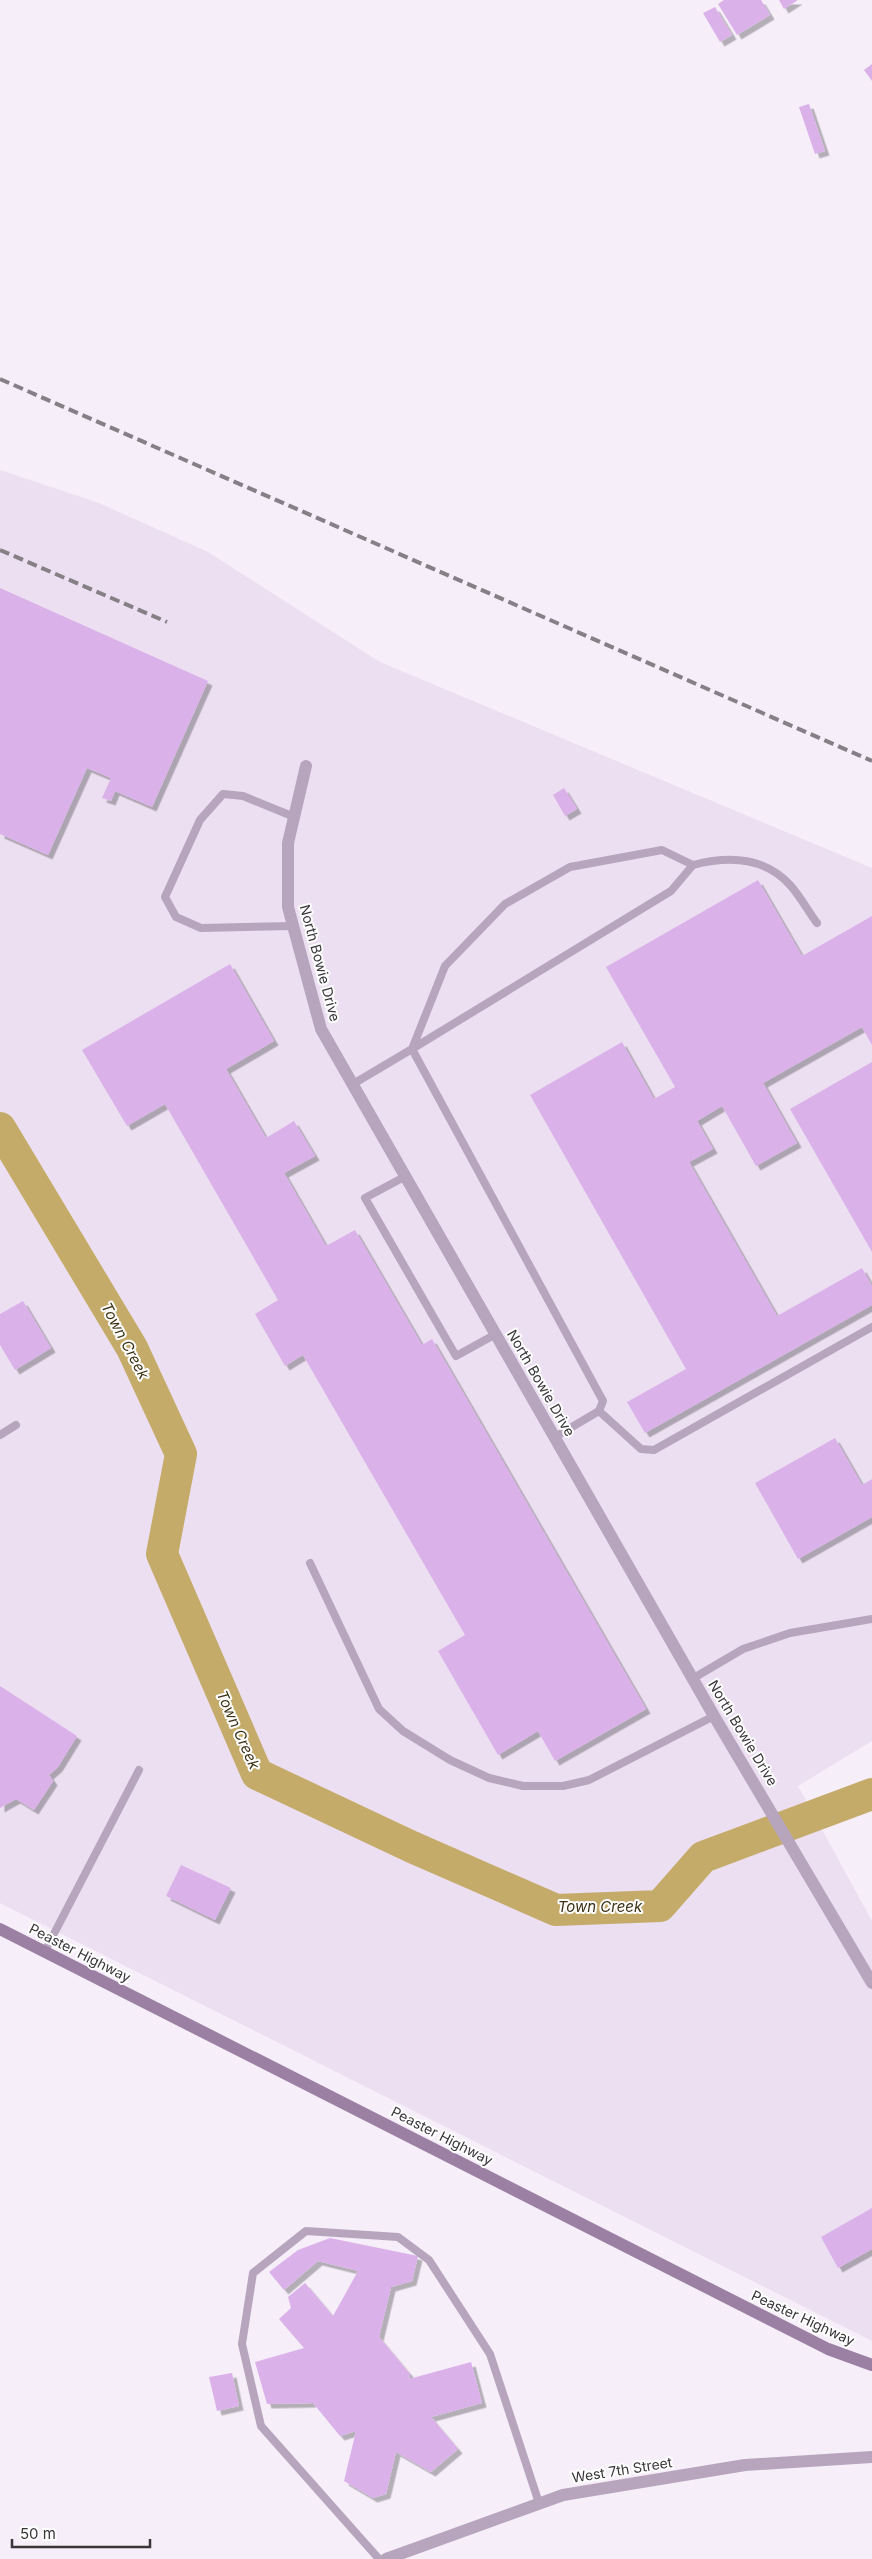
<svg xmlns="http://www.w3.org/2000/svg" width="872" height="2559" viewBox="0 0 872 2559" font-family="Inter,sans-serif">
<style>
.built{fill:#ecdff1}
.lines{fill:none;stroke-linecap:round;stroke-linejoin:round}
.river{stroke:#c5ab69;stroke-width:32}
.building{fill:#dbb1ea;filter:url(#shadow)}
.lane{stroke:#b7a5be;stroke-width:8}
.street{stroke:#b7a5be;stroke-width:12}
.secondary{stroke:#9b80a4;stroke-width:12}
.rail{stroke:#858086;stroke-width:4;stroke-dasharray:10 5;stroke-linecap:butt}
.labels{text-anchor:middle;stroke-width:4;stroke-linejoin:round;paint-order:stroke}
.street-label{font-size:14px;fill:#39363a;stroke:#fefefe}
.water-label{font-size:15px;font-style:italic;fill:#3d3214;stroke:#fefefe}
</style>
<defs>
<filter id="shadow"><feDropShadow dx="4.5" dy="4.5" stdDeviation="0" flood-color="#0004"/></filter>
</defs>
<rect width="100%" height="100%" fill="#f6eef9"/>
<path class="built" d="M0,470L99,503L208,552L380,662L872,868V1741L798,1786L872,1921V2341L0,1903Z"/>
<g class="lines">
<path class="river" d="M0,1128L132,1348L181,1454L162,1554L257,1774L412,1847L556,1910L660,1906L703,1857L872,1794"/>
</g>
<path class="building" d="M724,0H761L770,15L737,35L718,4Z
M779,0H798L784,9Z
M715,7L732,35L720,42L703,13Z
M872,64V81L864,70Z
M809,104L825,151L815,154L799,107Z
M0,588L208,681L152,807L115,791L111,801L102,798L111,778L87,768L48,855L0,834Z
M564,788L577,809L565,816L553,795Z
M758,880L802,956L872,916V1045L862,1027L763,1083L797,1143L756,1166L722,1106L697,1121L713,1149L689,1162L777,1316L862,1268L872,1286V1305L645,1433L627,1402L686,1369L530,1095L622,1042L654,1099L675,1087L606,967Z
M230,964L274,1041L226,1069L266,1138L294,1121L315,1156L284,1173L326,1246L355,1230L422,1345L432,1339L646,1709L555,1761L538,1731L498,1755L438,1651L465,1635L303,1355L285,1366L255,1314L278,1300L165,1104L127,1126L82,1050Z
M872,1062V1252L790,1109Z
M23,1301L51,1348L15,1370L0,1345V1314Z
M835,1438L862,1485L872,1479V1517L798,1559L755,1483Z
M0,1686L77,1736L58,1767L49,1775L53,1781L34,1810L16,1799L0,1808Z
M181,1865L231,1888L215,1920L166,1896Z
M872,2208V2249L838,2268L821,2237Z
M330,2238L418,2256L412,2281L391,2287L379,2337L410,2374L409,2379L471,2362L482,2403L431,2417L458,2449L431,2472L396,2452L386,2494L373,2498L344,2481L356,2431L340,2436L313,2403L267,2404L255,2362L304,2348L279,2319L291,2308L288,2297L305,2283L333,2316L358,2271L318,2261L284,2290L269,2272L298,2250Z
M232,2373L239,2406L217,2411L209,2377Z"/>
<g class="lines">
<path class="lane" d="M292,816L243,796L223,794L200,820L165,897L176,917L201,928L293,926
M693,865C728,856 764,856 790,885C800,896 808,911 817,923
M353,1084L412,1049L445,966L505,904L570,867L662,850L693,865L671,891L412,1049L603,1401L599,1411L555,1437
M406,1176L365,1198L456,1356L496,1334
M599,1411L641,1449L654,1450L872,1327
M0,1435L16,1425
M310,1563L379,1709L403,1731L450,1760L489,1778L523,1786H563L589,1780L714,1716
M692,1679L743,1649L790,1633L872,1619
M45,1951L139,1770
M379,2559L261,2426L242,2344L253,2273L306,2231L398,2237L429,2260L490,2354L539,2503"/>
<path class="street" d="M306,766L288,843V907L321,1029L714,1716L872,1983
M386,2559L563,2495L745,2465L872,2457"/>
<path class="secondary" d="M0,1929L828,2349L872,2365"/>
<path class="rail" d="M0,379L872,761
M0,550L167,622"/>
</g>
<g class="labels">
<g class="street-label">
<text transform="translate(320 963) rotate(75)" y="5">North Bowie Drive</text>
<text transform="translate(541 1383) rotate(60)" y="5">North Bowie Drive</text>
<text transform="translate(743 1733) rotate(59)" y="5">North Bowie Drive</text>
<text transform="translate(80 1953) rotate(27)" y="5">Peaster Highway</text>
<text transform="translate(442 2136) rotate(27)" y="5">Peaster Highway</text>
<text transform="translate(803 2318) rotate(25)" y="5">Peaster Highway</text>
<text transform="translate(622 2470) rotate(-9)" y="5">West 7th Street</text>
</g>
<g class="water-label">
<text transform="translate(125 1341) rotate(62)" y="5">Town Creek</text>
<text transform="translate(238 1730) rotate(66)" y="5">Town Creek</text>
<text x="600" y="1912">Town Creek</text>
</g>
</g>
<path d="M12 2539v8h138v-8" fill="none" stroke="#39363a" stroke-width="2.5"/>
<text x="20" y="2539" font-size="15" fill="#39363a" stroke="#fefefe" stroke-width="4" paint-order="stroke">50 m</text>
</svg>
